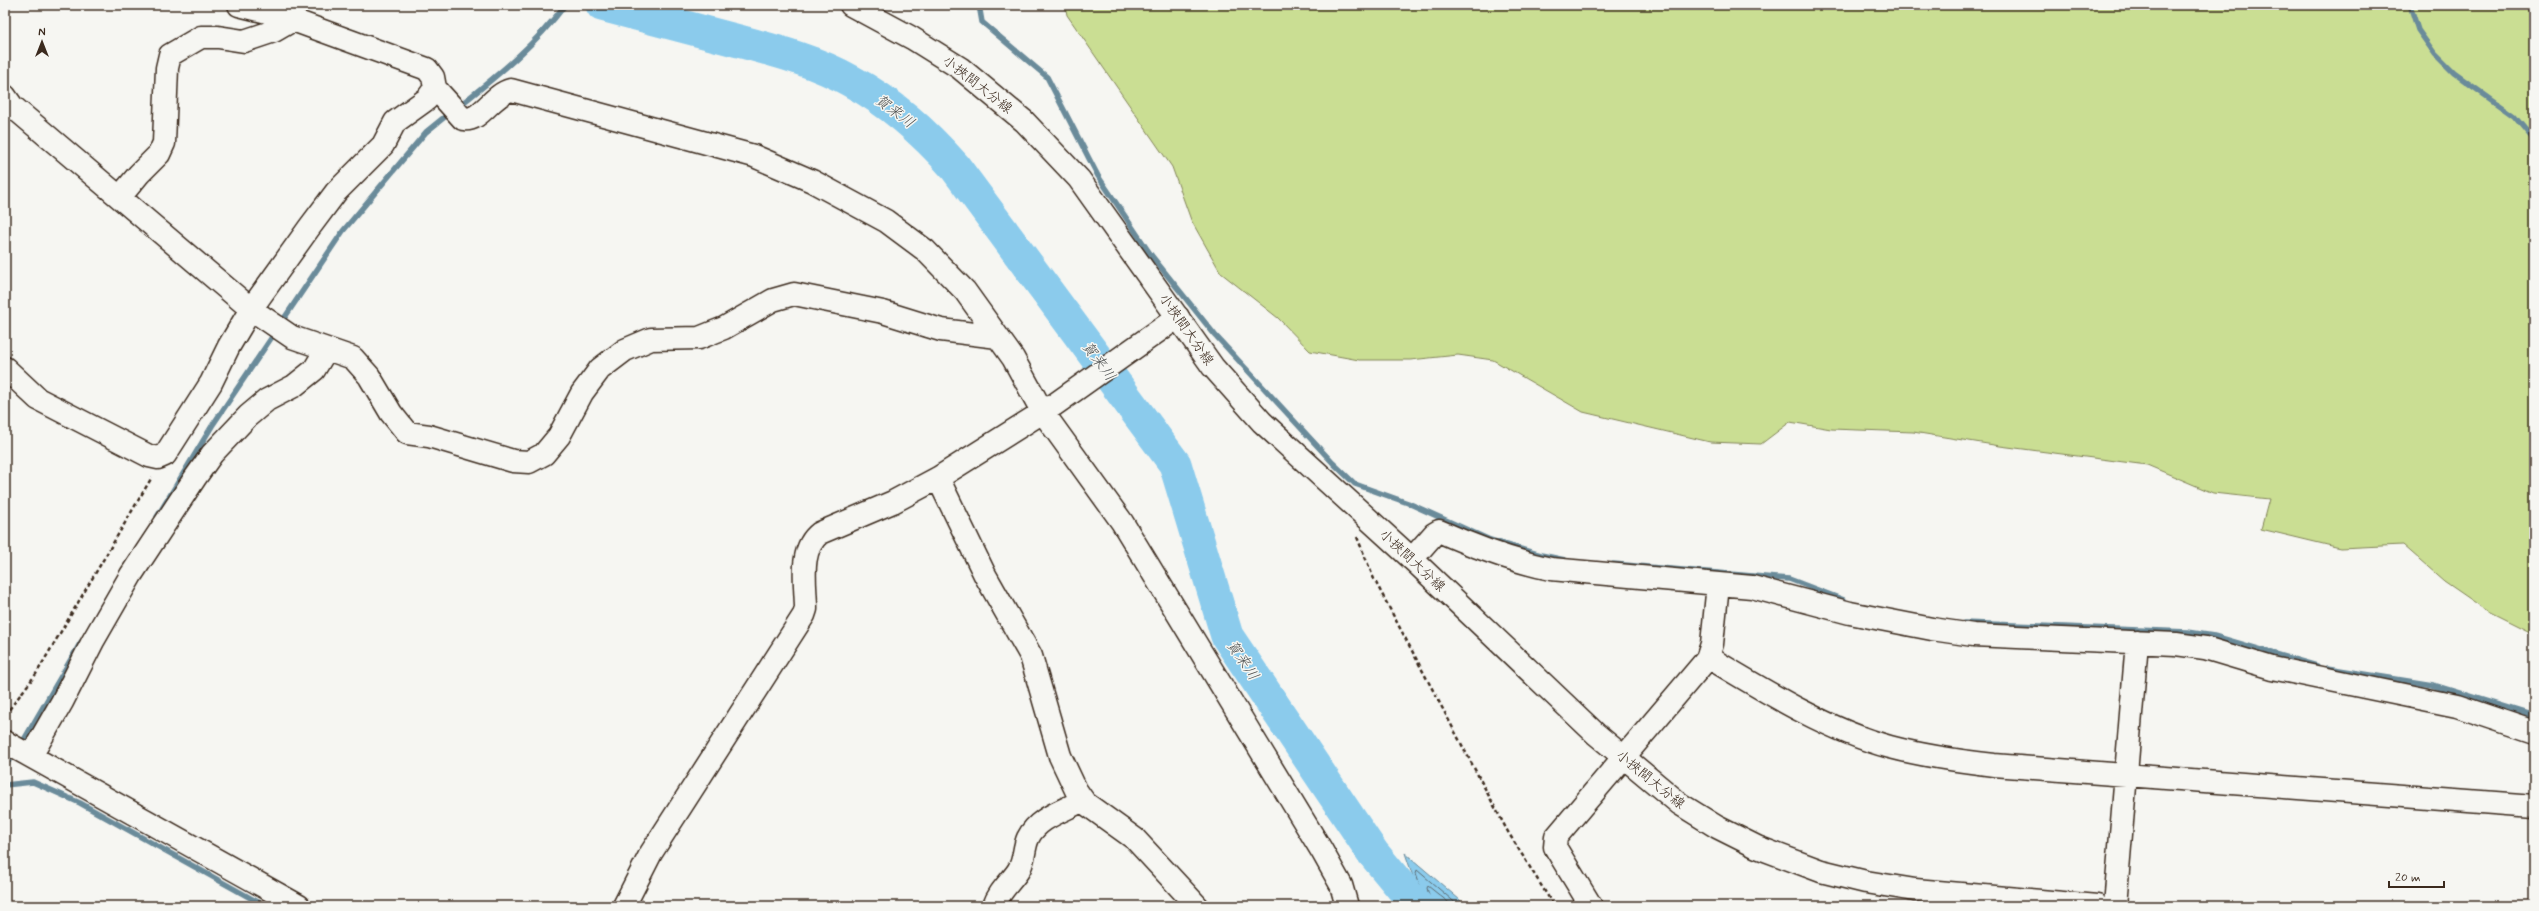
<svg xmlns="http://www.w3.org/2000/svg" width="2539" height="911" viewBox="0 0 2539 911" font-family="Mynerve,'Klee One',sans-serif">
<style>
.green{fill:#cade93;stroke:#828458}
.water{fill:#8bcbec;stroke:#6b8b9a}
.lines{fill:none;stroke-linecap:round;stroke-linejoin:round}
.shore{stroke:#5b6a70;stroke-width:1}
.stream{stroke:#6b8b9a;stroke-width:5.5}
.river{stroke:#8bcbec;stroke-width:33}
.minor-casing{stroke:#3b2a1e;stroke-width:25}
.major-casing{stroke:#3b2a1e;stroke-width:25}
.path{stroke:#3b2a1e;stroke-width:2.5;stroke-dasharray:4 3;stroke-linecap:butt}
.minor{stroke:#f6f6f2;stroke-width:22}
.major{stroke:#f6f6f2;stroke-width:22}
.labels{text-anchor:middle;stroke-width:3;stroke-linejoin:round;paint-order:stroke}
.street-label{font-size:14px;fill:#3b2a1e;stroke:#f6f6f2}
.water-label{font-size:15px;font-style:italic;fill:#4f5252;stroke:#f6f6f2}
</style>
<rect width="100%" height="100%" fill="#f6f6f2"/>
<filter id="ink" filterUnits="userSpaceOnUse"><feTurbulence type="fractalNoise" baseFrequency=".025" numOctaves="2"/><feDisplacementMap in="SourceGraphic" scale="8" xChannelSelector="R" yChannelSelector="G"/><feConvolveMatrix kernelMatrix="1 2 1 2 8 2 1 2 1" color-interpolation-filters="sRGB"/></filter>
<g filter="url(#ink)">
<path class="green" d="M1065,5H2534V634L2486,610L2444,581L2403,545L2340,548L2261,529L2269,499L2213,493L2147,465L2000,446L1913,432L1831,429L1790,422L1761,444L1710,442L1583,412L1493,360L1458,355L1410,360H1359L1310,351L1278,318L1221,273L1191,220L1172,167L1067,15Z"/>
<path class="water" d="M1405,853L1460,900L1464,906H1423Z"/>
<g class="lines">
<path class="shore" d="M1427,906L1416,873L1417,870L1459,906
M1432,906L1427,888L1428,886L1453,906"/>
<path class="stream" d="M979,5L982,22L1047,77L1098,176L1151,255L1215,335L1333,463L1355,484L1408,503L1490,540L1541,555L1565,560
M2410,5L2418,30L2435,54L2454,73L2514,116L2534,140
M459,106C497,76 536,44 565,5
M281,323L343,231L426,132L452,111
M157,517L212,426L276,331
M1613,564L1789,579L1844,600
M1964,623L2188,632L2214,636L2317,666
M2327,668L2433,685L2534,716
M21,745L81,642
M5,766L15,752
M5,785L33,782L80,803L265,906"/>
<path class="river" d="M602,5C645,16 688,28 731,39C772,50 814,60 851,81C892,103 924,132 955,167L1175,464L1227,636L1373,853L1417,906"/>
<defs>
<path id="minor" d="M239,5L279,15L427,69L433,77L435,88L463,119C481,122 491,95 511,90L754,156L812,181L886,221L925,250L965,291L1013,358L1042,411L1122,522L1322,851L1341,885L1347,906
M5,96L12,106L251,309L292,337L353,358L369,376L391,413L407,433L429,436L513,461L529,462L544,454L559,436L582,393L600,369L625,350L651,339L699,338L724,328L773,300L794,294L883,312L941,330L998,337
M120,197L139,174L159,154L164,143L167,68L170,55L201,37H218L244,41L274,31L293,20
M5,368L38,399L149,456L158,458L165,455L211,383L229,346L251,309L309,228L336,192L383,145L395,122L427,99L435,88
M938,478L985,575L1031,656L1060,756L1076,790L1085,803L1135,839L1197,906
M1412,559L1434,534L1439,531C1475,547 1512,561 1551,569L1752,587L1850,613L1932,629L1973,635L2176,644L2205,648L2272,668L2457,706L2534,732
M1708,657C1763,690 1827,730 1890,747C1924,756 1959,761 1994,765L2534,806
M5,742L299,906
M31,756L62,702L93,641L131,575L195,478L212,454L248,416L267,400L294,386L314,370L326,350
M624,906L651,853L804,615L806,609C806,584 798,550 820,533L893,502L938,478L1054,405L1178,317
M994,906C999,891 1010,883 1018,871C1025,861 1023,849 1028,838C1038,817 1064,811 1083,800
M1591,906L1555,847L1556,837L1707,659L1712,644L1718,584
M2115,906L2137,642"/>
<path id="major" d="M851,5L912,38L960,68L1024,121L1079,179L1213,367L1262,422L1412,559L1596,734L1680,804L1717,827L1757,847L1821,871L1866,882L1915,890L2097,906"/>
</defs>
<use href="#minor" class="minor-casing"/>
<use href="#major" class="major-casing"/>
<path class="path" d="M1357,537L1374,579L1508,832L1554,906
M5,715L36,674L152,477"/>
<use href="#minor" class="minor"/>
<use href="#major" class="major"/>
</g>
</g>
<g class="labels">
<g class="street-label">
<text transform="translate(978 84) rotate(38)" y="5">小挾間大分線</text>
<text transform="translate(1187 329) rotate(55)" y="5">小挾間大分線</text>
<text transform="translate(1413 560) rotate(43)" y="5">小挾間大分線</text>
<text transform="translate(1651 779) rotate(39)" y="5">小挾間大分線</text>
</g>
<g class="water-label">
<text transform="translate(895 111) rotate(37)" y="5">賀来川</text>
<text transform="translate(1099 361) rotate(53)" y="5">賀来川</text>
<text transform="translate(1243 660) rotate(56)" y="5">賀来川</text>
</g>
</g>
<rect width="2539" height="911" fill="none" stroke="#f6f6f2" stroke-width="20"/>
<rect x="10" y="10" width="2519" height="891" fill="none" stroke="#3b2a1e" stroke-width="1.5" filter="url(#ink)"/>
<g transform="translate(42 42)" stroke="#f6f6f2" stroke-width="3" paint-order="stroke">
<path d="M0-3L7 15L0 10L-7 15Z" fill="#3b2a1e"/>
<text y="-6" font-size="11" font-weight="bold" text-anchor="middle" fill="#3b2a1e">N</text>
</g>
<path d="M2389 881v6h55v-6" fill="none" stroke="#3b2a1e" stroke-width="2"/>
<text x="2395" y="881" font-size="12" fill="#3b2a1e" stroke="#f6f6f2" stroke-width="3" paint-order="stroke">20 m</text>
</svg>
